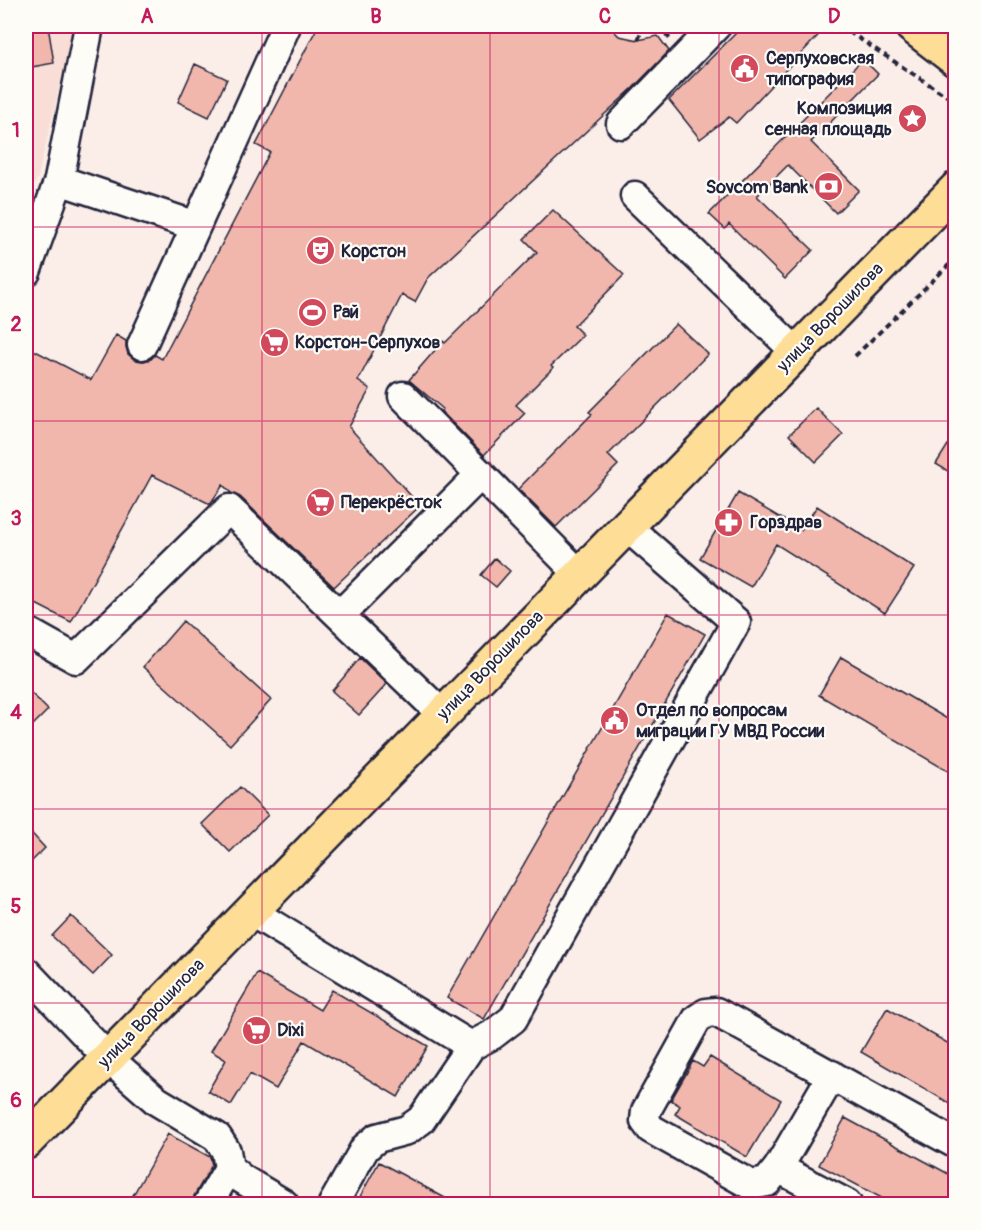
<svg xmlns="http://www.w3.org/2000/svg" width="981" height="1230" viewBox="0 0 981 1230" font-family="Pangolin,sans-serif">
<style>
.built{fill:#f8ded6}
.building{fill:#f2b7ac;stroke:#22223b;stroke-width:1.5}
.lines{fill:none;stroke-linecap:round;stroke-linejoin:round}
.minor-casing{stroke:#22223b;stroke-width:33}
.major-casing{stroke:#22223b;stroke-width:38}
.path{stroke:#22223b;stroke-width:4;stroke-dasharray:6 4.5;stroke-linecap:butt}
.minor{stroke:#fdfcf7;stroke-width:28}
.major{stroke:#fedd96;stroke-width:33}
.grid{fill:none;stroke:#c2185b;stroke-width:1.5;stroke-opacity:0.55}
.labels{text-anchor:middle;stroke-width:4.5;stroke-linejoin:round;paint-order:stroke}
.poi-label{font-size:18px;font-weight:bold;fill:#22223b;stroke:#fdfcf7;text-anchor:start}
.street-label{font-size:18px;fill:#22223b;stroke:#fdfcf7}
.neatline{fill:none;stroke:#c2185b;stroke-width:2}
.grid-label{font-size:20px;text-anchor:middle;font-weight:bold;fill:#c2185b}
</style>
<rect width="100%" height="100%" fill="#fbeee8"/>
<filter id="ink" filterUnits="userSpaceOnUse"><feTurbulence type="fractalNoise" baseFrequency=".0167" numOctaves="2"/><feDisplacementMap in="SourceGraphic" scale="12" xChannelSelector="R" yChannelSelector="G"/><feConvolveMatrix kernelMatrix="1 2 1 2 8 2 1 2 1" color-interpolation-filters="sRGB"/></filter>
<g filter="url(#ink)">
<path class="built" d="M26,26H74L38,177L26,202Z"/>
<path class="building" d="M26,26H48L54,63L26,68Z
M318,26H378L389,27L397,26H609L619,36L638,40L658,36L669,51L633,88L428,278L415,302L402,295L358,381L370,389L349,427L420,506L334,587L240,497L231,493L223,485L210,504L152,475L71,622L26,599V346L91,380L116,335L126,341V347L128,354L135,360L144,361L151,359L155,355L162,359L270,152L256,145Z
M743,26H827L736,123L729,117L700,139L669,100Z
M863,59L878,74L811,142L859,190L836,213L788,165L757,196L813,250L785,279L729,224L725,229L709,214Z
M195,64L227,79L209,117L178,102Z
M553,210L624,275L574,326L583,335L551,366L553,368L516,405L525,413L484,455L441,411L443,409L409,380L443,341L445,343L537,252L524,239Z
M676,324L708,354L608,455L618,465L556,527L518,489L592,414L589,412Z
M816,408L843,435L816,462L789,435Z
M956,432V476L936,464Z
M738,493L801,530L817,506L914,568L885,613L776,544L751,587L700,558Z
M495,558L510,571L496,587L481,575Z
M668,613L705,634L484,1019L447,998Z
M183,621L271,700L230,745L143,667Z
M841,657L956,724V776L819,695Z
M360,658L387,684L359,715L332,691Z
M26,688L48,710L26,732Z
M240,787L268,815L230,852L202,824Z
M26,827L45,848L26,867Z
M71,916L112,955L93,975L52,936Z
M257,973L320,1010L332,990L428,1046L398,1097L304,1041L276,1089L250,1074L231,1105L208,1091L226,1060L211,1051Z
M887,1008L956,1048V1107L861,1052Z
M710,1057L781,1100L747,1157L675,1114L680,1106L671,1100L685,1076L693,1061L703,1067Z
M845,1118L956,1178V1191L948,1204H893L819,1165Z
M168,1134L210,1157L212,1165L194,1196L192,1204H128Z
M379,1162L456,1204H356Z"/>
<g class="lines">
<defs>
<path id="minor" d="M621,124L716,26
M59,180L196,226L286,26
M635,196L796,352
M26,272L59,180L89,26
M142,345L196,226
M403,396L579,574
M340,615L481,474
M26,631L76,659L229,509L442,714
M250,911L471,1046
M26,972L108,1058L157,1101L217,1137L226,1151L229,1168L208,1204
M832,1075L778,1168L847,1204
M229,1168L242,1179L284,1204
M778,1168L767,1182L751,1185L651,1129L645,1121L646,1111L697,1019L706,1013L716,1012L956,1144
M333,1204L365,1148L377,1138L407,1130L421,1120L471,1046L492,1035L513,1019L736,622L626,526"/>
<path id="major" d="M912,26L956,60
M26,1142L956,189"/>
</defs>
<use href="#minor" class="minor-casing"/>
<use href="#major" class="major-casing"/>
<path class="path" d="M659,26L670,39
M840,26L956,102
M638,40L644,26
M956,123V125
M855,356L956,258"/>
<use href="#minor" class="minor"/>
<use href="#major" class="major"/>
</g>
</g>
<path class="grid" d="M262,26V1204M490,26V1204M719,26V1204M26,227H956M26,421H956M26,615H956M26,809H956M26,1003H956"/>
<defs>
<symbol id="civic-disc" viewBox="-11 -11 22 22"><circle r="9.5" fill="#d1495b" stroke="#fdfcf7"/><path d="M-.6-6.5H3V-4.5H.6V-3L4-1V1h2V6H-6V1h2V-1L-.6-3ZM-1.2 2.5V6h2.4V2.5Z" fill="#fff"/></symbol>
<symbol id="sight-disc" viewBox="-11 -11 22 22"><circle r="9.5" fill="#d1495b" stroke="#fdfcf7"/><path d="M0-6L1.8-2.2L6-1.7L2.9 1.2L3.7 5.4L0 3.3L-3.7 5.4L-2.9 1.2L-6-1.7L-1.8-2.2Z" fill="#fff"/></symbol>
<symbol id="bank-disc" viewBox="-11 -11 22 22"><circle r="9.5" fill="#d1495b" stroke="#fdfcf7"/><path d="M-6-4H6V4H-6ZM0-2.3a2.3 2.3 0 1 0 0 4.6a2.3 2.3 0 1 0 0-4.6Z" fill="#fff"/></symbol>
<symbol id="theatre-disc" viewBox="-11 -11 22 22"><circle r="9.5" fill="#d1495b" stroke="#fdfcf7"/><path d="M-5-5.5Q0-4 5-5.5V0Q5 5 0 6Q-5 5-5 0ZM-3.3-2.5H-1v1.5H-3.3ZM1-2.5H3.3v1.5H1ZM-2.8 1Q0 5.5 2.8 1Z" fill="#fff"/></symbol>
<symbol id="stadium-disc" viewBox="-11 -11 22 22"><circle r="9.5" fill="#d1495b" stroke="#fdfcf7"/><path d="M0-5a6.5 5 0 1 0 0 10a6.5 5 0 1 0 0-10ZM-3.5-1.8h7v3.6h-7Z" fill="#fff"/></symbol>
<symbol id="supermarket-disc" viewBox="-11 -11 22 22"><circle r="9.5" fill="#d1495b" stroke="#fdfcf7"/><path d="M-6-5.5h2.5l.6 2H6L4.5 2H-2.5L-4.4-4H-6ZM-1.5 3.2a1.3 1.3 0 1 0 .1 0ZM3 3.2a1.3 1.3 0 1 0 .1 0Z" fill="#fff"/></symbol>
<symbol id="pharmacy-disc" viewBox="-11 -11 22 22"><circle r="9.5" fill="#d1495b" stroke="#fdfcf7"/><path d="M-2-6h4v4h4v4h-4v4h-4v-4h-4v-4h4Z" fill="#fff"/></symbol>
</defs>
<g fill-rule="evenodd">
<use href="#civic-disc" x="728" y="52" width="33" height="33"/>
<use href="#sight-disc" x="896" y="102" width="33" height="33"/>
<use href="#bank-disc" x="812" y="170" width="33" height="33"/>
<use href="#theatre-disc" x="304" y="234" width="33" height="33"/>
<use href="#stadium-disc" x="296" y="296" width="33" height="33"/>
<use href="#supermarket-disc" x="258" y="326" width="33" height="33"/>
<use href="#supermarket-disc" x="304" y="486" width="33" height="33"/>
<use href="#pharmacy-disc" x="712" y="506" width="33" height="33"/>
<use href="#civic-disc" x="598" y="704" width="33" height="33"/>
<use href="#supermarket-disc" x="240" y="1014" width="33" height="33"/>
</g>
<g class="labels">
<g class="poi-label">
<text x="766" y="64">Серпуховская<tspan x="766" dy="21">типография</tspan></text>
<text x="892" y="114" text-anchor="end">Композиция<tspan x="892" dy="21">сенная площадь</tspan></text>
<text x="808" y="193" text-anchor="end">Sovcom Bank</text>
<text x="341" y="257">Корстон</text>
<text x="333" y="318">Рай</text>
<text x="295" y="348">Корстон-Серпухов</text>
<text x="341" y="508">Перекрёсток</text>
<text x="750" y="528">Горздрав</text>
<text x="636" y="716">Отдел по вопросам<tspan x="636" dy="21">миграции ГУ МВД России</tspan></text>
<text x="277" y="1036">Dixi</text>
</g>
<g class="street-label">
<text transform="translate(830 317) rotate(-46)" y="6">улица Ворошилова</text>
<text transform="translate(490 665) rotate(-46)" y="6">улица Ворошилова</text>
<text transform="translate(151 1013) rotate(-46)" y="6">улица Ворошилова</text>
</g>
</g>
<rect width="981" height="1230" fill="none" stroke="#fdfcf7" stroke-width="66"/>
<rect x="33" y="33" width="915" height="1164" class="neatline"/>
<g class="grid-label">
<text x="147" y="23">A</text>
<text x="376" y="23">B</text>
<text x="605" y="23">C</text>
<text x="834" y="23">D</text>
<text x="16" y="137">1</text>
<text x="16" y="331">2</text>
<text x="16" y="525">3</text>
<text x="16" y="719">4</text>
<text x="16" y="913">5</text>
<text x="16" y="1107">6</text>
</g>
</svg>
